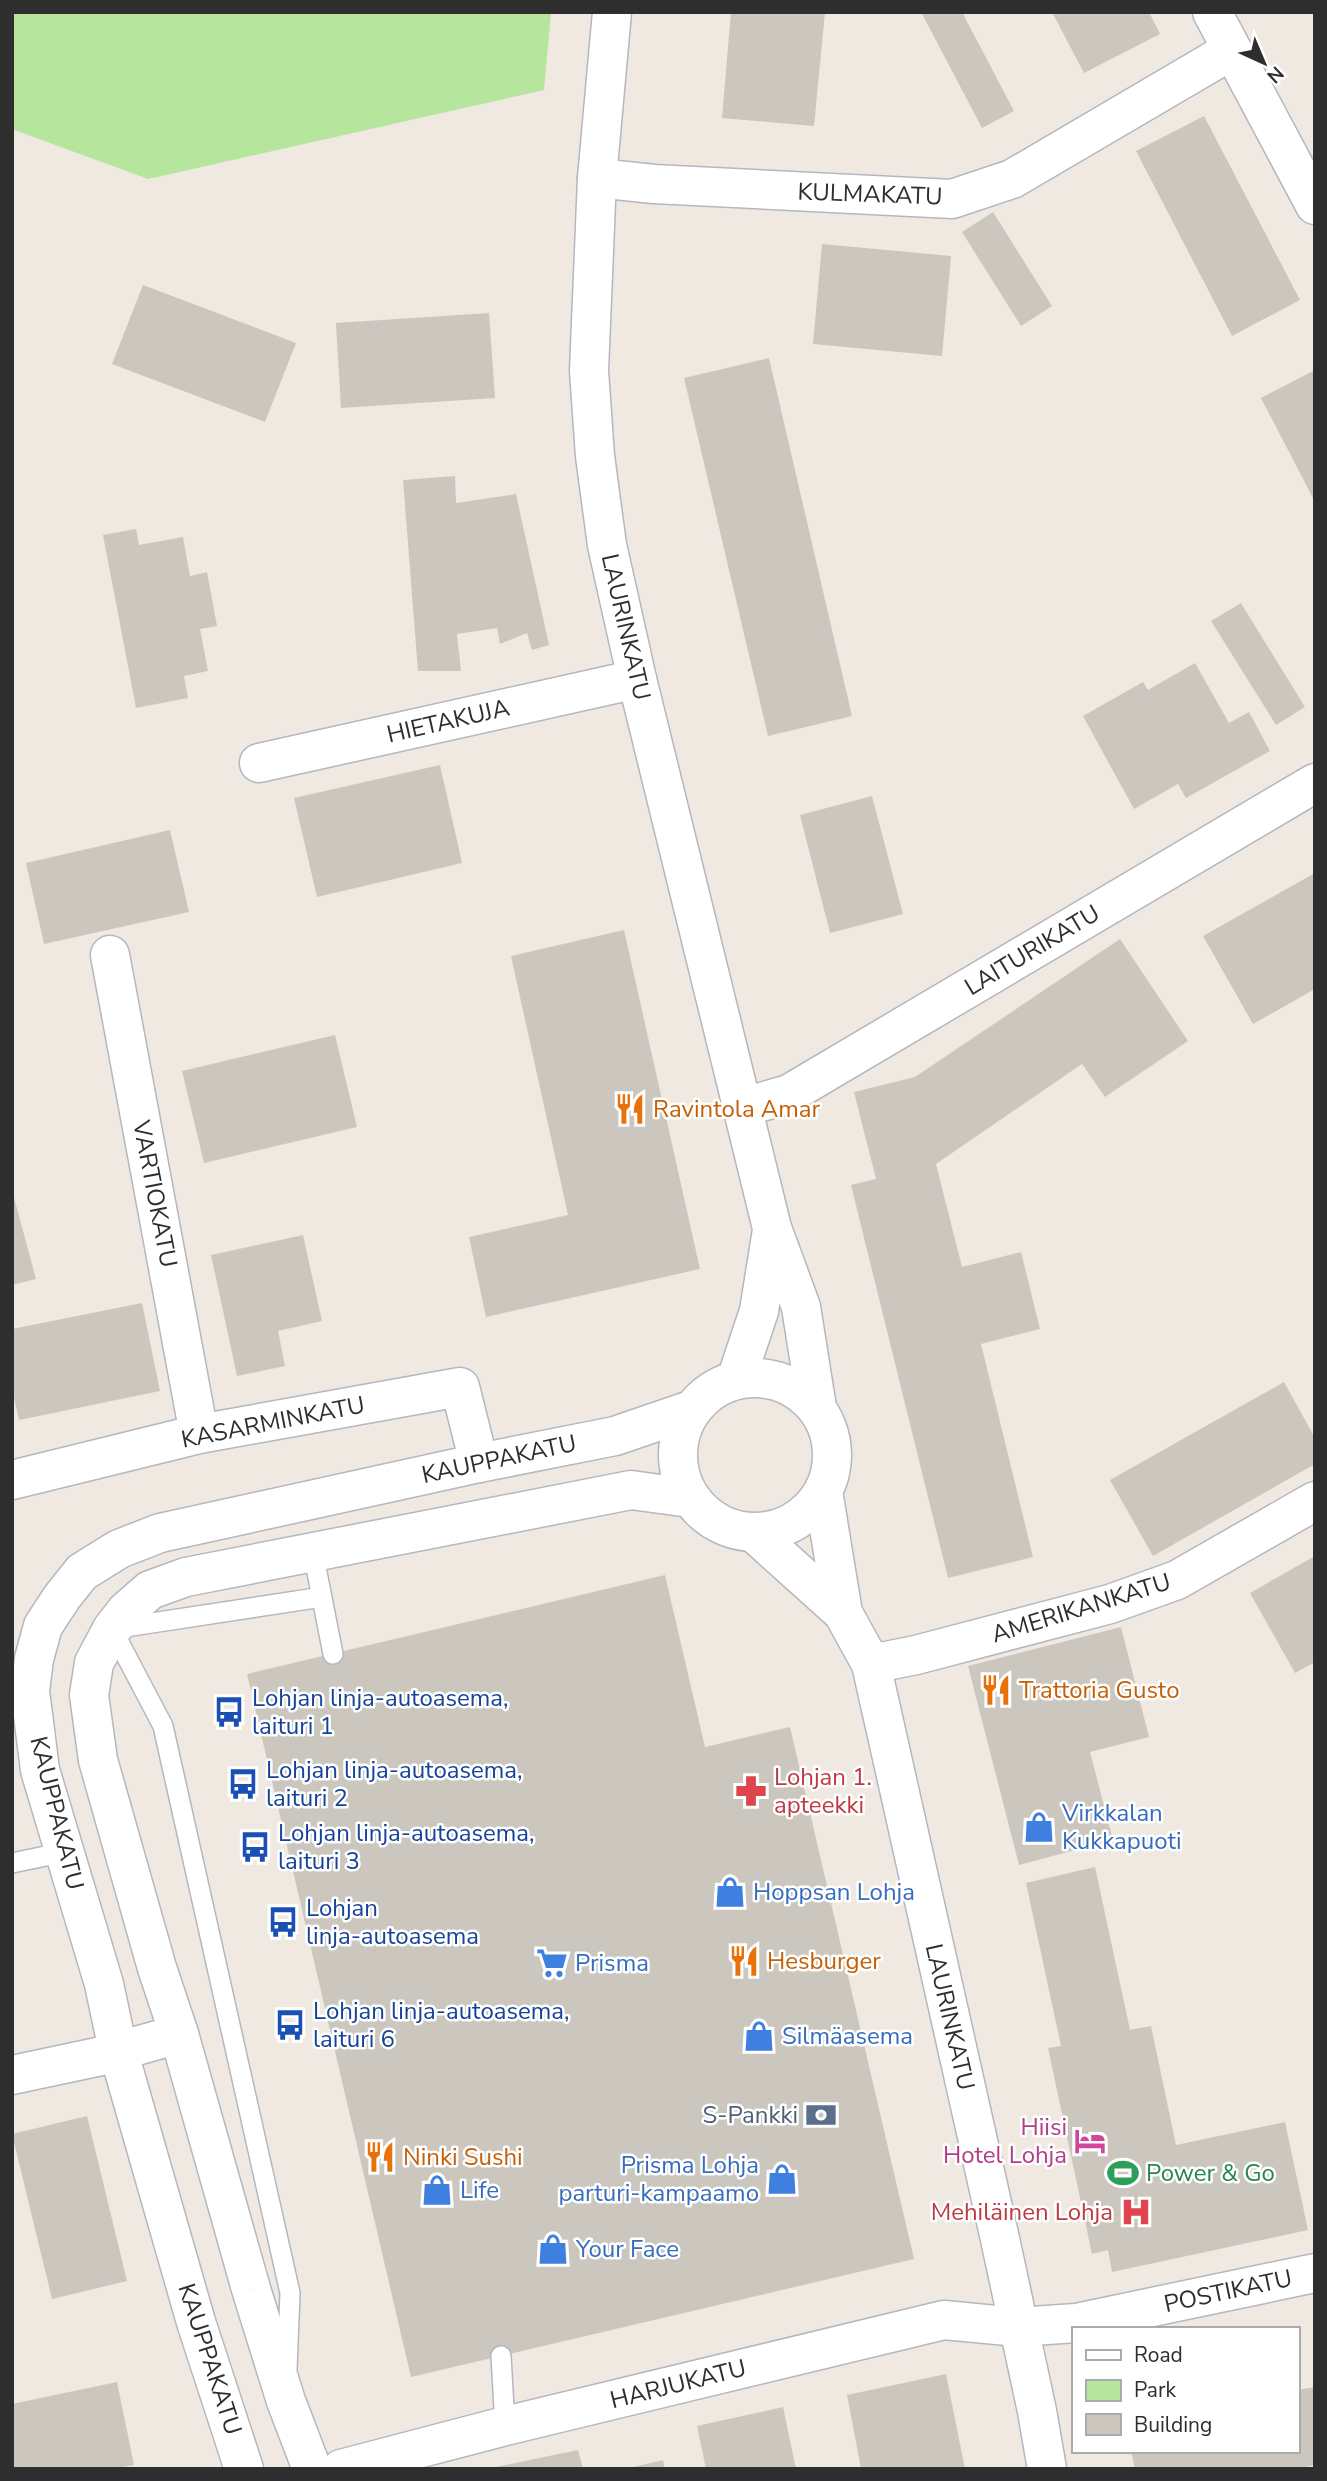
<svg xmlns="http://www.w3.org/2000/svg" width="1327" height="2481" viewBox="0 0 1327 2481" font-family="'Nunito Sans',sans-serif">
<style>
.green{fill:#b6e59e}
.building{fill:#cbc7bf}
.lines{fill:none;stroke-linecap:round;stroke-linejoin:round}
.lane-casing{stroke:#b4b7c1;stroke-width:22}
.street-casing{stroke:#b4b7c1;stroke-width:41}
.secondary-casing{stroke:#b4b7c1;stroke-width:41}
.lane{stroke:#fff;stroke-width:19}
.street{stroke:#fff;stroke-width:38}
.secondary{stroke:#fff;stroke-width:38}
.labels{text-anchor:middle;stroke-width:5;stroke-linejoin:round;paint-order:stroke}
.street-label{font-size:24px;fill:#2e2e2e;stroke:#fff}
.food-label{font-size:24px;fill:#c56008;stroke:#fff;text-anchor:start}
.transit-label{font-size:24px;fill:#164399;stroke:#fff;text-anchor:start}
.health-label{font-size:24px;fill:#be3a42;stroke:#fff;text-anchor:start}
.shop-label{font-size:24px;fill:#366cbe;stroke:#fff;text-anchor:start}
.service-label{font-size:24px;fill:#4e5e75;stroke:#fff;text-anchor:end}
.hotel-label{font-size:24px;fill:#b23c85;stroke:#fff;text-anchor:end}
.leisure-label{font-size:24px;fill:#27864d;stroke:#fff;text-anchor:start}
</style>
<rect width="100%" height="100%" fill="#efe9e1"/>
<path class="green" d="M12,12H551L544,90L148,179L12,129Z"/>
<path class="building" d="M731,12H825L814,126L722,118Z
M921,12H962L1014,111L982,128Z
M1052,12H1149L1160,34L1084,73Z
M1204,116L1300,300L1232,336L1136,151Z
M993,212L1052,306L1021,326L962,232Z
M822,244L951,256L942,356L813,344Z
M143,285L296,343L265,422L112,364Z
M489,313L495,398L341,408L336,323Z
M769,358L852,716L768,736L684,378Z
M1315,370V502L1261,398Z
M455,476L456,503L516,494L549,645L532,650L527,633L500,644L497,628L457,634L461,671H418L403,480Z
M136,529L139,545L183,537L190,576L207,572L217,626L200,629L208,671L184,676L188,698L136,708L103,535Z
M1241,603L1305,707L1276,725L1211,621Z
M1195,663L1229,723L1249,712L1270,751L1186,798L1178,784L1134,809L1083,716L1143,682L1148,690Z
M440,765L462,863L317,897L294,798Z
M872,796L903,914L830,933L800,815Z
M170,830L189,912L44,944L26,863Z
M1315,873V989L1253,1024L1203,936Z
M624,930L700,1269L486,1317L469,1237L568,1215L511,956Z
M1120,939L1188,1041L1105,1097L1082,1064L936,1164L962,1267L1021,1252L1040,1329L981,1344L1033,1557L948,1578L851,1185L876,1179L854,1092L915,1077Z
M335,1035L357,1127L204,1163L182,1071Z
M12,1190L36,1279L12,1285Z
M303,1235L322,1321L278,1331L285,1366L237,1376L211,1255Z
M142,1303L160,1391L19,1420L12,1388V1329Z
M1284,1382L1315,1438V1464L1153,1556L1110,1480Z
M1315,1556V1662L1295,1673L1250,1593Z
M665,1575L705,1747L790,1727L914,2259L411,2377L247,1674Z
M1121,1627L1149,1737L1090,1752L1113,1840L1019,1865L968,1666Z
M1095,1867L1130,2030L1151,2026L1176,2145L1285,2122L1308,2230L1112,2272L1108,2250L1092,2254L1048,2048L1061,2046L1026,1883Z
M87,2116L127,2281L52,2299L12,2134Z
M946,2374L965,2469H861L847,2395Z
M117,2382L134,2465L113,2469H12V2404Z
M1315,2387V2465L1297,2469H1135L1131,2451H1297V2390Z
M783,2407L796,2469H706L697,2426Z
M578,2450L583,2469H491V2468Z
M663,2460L665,2469H629V2468Z"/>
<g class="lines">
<defs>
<path id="lane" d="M313,1552L333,1654
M12,1863L65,1852
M501,2356L505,2426
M287,2369L290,2293L163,1726L112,1629L322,1597"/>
<path id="street" d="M1212,12L1315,205
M597,178L654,184L952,199L1012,179L1232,50
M259,763L637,679
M110,955L199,1434
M744,1107L789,1094L1315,783
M12,1480L199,1434L460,1387L479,1463
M871,1664L916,1655L1110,1604L1177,1580L1315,1501
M12,2075L97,2057L179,2034
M341,2469L505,2426L944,2320L1018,2327L1076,2323L1315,2273"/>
<path id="secondary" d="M612,12L597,178L589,371L595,456L607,545L637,679L772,1228L801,1307L817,1408
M678 1455a77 77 0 1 1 154 0a77 77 0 1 1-154 0Z
M736,1380L759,1311L772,1230
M823,1491L843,1613
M753,1532L843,1613L871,1664L1000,2239L1037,2411L1047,2469
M244,2469L196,2322L118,2050L104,1984L40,1770L30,1691L34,1659L43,1626L62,1597L82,1572L119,1549L160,1533L479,1463L615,1436L691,1410
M312,2469L286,2401L251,2289L179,2034L157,1968L98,1760L89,1695L94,1663L112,1629L126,1611L150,1590L186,1577L631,1490L690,1498"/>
</defs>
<use href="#lane" class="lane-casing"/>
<use href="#street" class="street-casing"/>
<use href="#secondary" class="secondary-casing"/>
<use href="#lane" class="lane"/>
<use href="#street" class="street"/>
<use href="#secondary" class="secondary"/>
</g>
<defs>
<symbol id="restaurant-bare" viewBox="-9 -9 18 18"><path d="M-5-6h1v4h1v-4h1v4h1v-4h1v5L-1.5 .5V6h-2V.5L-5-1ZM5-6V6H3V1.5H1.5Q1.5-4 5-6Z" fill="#e8710a" stroke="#fff" stroke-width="2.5" paint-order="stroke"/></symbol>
<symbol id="bus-bare" viewBox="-9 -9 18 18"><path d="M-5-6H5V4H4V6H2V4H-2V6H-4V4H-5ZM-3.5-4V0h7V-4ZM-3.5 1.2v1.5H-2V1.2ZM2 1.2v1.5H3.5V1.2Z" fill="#1a4fb4" stroke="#fff" stroke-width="2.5" paint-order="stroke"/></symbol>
<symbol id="pharmacy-bare" viewBox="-9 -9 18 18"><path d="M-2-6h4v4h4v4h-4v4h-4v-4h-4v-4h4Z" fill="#e0444e" stroke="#fff" stroke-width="2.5" paint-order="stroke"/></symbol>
<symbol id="shop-bare" viewBox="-9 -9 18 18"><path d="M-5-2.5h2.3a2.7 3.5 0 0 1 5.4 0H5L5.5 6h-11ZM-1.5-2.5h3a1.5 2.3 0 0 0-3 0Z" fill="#3f7fe0" stroke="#fff" stroke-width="2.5" paint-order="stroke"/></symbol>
<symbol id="supermarket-bare" viewBox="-9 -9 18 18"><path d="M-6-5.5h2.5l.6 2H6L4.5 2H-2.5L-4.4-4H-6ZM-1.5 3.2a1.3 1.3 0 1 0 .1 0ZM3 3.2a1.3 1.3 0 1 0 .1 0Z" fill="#3f7fe0" stroke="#fff" stroke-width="2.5" paint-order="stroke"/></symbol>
<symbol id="bank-bare" viewBox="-9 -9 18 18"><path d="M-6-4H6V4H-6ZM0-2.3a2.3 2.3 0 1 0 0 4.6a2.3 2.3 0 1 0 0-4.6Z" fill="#5c6f8a" stroke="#fff" stroke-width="2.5" paint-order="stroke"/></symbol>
<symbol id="hotel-bare" viewBox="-9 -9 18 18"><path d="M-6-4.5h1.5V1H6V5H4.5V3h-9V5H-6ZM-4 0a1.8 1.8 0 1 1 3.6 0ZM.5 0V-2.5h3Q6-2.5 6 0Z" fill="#d1479c" stroke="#fff" stroke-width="2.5" paint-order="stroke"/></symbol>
<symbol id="stadium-bare" viewBox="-9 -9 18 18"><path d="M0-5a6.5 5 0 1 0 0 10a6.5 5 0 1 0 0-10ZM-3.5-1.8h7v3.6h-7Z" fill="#2e9e5b" stroke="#fff" stroke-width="2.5" paint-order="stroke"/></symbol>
<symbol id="hospital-bare" viewBox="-9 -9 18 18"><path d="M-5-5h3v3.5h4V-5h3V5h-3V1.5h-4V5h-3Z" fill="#e0444e" stroke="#fff" stroke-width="2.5" paint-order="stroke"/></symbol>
</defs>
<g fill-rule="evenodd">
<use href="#restaurant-bare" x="608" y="1087" width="44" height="44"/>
<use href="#restaurant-bare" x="974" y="1668" width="44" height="44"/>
<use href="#bus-bare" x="207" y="1690" width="44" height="44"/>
<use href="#bus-bare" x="221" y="1762" width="44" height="44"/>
<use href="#pharmacy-bare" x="729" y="1769" width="44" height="44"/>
<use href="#shop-bare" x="1017" y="1805" width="44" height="44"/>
<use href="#bus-bare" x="233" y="1825" width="44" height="44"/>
<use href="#shop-bare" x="708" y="1870" width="44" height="44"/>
<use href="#bus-bare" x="261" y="1900" width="44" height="44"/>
<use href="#restaurant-bare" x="722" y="1939" width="44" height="44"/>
<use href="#supermarket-bare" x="530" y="1941" width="44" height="44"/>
<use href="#bus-bare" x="268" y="2003" width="44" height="44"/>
<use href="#shop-bare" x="737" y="2014" width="44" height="44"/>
<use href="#bank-bare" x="799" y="2093" width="44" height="44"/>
<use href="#hotel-bare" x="1068" y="2119" width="44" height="44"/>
<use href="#restaurant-bare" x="358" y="2135" width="44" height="44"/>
<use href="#stadium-bare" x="1101" y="2151" width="44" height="44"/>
<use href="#shop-bare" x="760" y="2157" width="44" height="44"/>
<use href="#shop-bare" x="415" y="2168" width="44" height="44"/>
<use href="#hospital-bare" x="1114" y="2190" width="44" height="44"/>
<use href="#shop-bare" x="531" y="2227" width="44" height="44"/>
</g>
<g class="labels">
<g class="street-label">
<text transform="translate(870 194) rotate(2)" y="8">KULMAKATU</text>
<text transform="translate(626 627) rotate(77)" y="8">LAURINKATU</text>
<text transform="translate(448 721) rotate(-13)" y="8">HIETAKUJA</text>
<text transform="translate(1032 950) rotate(-31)" y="8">LAITURIKATU</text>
<text transform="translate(155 1194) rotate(79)" y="8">VARTIOKATU</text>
<text transform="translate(273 1422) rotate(-11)" y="8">KASARMINKATU</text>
<text transform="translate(499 1459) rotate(-12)" y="8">KAUPPAKATU</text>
<text transform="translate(1081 1608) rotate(-17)" y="8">AMERIKANKATU</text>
<text transform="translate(57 1813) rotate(76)" y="8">KAUPPAKATU</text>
<text transform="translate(950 2017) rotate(77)" y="8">LAURINKATU</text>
<text transform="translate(1228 2291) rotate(-12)" y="8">POSTIKATU</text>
<text transform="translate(210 2359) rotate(72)" y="8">KAUPPAKATU</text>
<text transform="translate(678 2384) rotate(-14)" y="8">HARJUKATU</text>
</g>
<g class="food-label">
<text x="653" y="1117">Ravintola Amar</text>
<text x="1019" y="1698">Trattoria Gusto</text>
<text x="767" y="1969">Hesburger</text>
<text x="403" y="2165">Ninki Sushi</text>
</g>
<g class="transit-label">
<text x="252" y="1706">Lohjan linja-autoasema,<tspan x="252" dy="28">laituri 1</tspan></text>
<text x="266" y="1778">Lohjan linja-autoasema,<tspan x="266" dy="28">laituri 2</tspan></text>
<text x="278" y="1841">Lohjan linja-autoasema,<tspan x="278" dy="28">laituri 3</tspan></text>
<text x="306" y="1916">Lohjan<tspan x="306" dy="28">linja-autoasema</tspan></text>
<text x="313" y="2019">Lohjan linja-autoasema,<tspan x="313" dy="28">laituri 6</tspan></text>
</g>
<g class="health-label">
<text x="774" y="1785">Lohjan 1.<tspan x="774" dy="28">apteekki</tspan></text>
<text x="1113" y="2220" text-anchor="end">Mehiläinen Lohja</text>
</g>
<g class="shop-label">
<text x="1062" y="1821">Virkkalan<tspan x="1062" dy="28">Kukkapuoti</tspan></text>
<text x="753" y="1900">Hoppsan Lohja</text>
<text x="575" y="1971">Prisma</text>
<text x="782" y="2044">Silmäasema</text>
<text x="759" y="2173" text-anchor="end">Prisma Lohja<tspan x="759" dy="28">parturi-kampaamo</tspan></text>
<text x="460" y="2198">Life</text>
<text x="576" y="2257">Your Face</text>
</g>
<g class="service-label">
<text x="798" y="2123">S-Pankki</text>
</g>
<g class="hotel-label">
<text x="1067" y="2135">Hiisi<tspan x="1067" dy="28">Hotel Lohja</tspan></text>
</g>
<g class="leisure-label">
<text x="1146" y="2181">Power &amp; Go</text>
</g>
</g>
<rect width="1327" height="2481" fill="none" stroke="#2e2e2e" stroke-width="28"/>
<rect x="1072" y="2327" width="228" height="126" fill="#ffffff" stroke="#ababab" stroke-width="2"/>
<rect x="1086" y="2350" width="35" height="10" fill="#ffffff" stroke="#ababab" stroke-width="2"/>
<text x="1134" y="2362" font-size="21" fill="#2e2e2e">Road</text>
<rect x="1086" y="2380" width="35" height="21" fill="#b6e59e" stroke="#ababab" stroke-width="2"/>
<text x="1134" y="2397" font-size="21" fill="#2e2e2e">Park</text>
<rect x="1086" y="2414" width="35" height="21" fill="#cbc7bf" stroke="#ababab" stroke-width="2"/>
<text x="1134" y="2432" font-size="21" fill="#2e2e2e">Building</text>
<g transform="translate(1264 63) rotate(136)" stroke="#ffffff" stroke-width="5" paint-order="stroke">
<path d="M0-5L12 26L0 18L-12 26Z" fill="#2e2e2e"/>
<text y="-10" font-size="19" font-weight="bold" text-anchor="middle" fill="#2e2e2e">N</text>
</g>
</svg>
